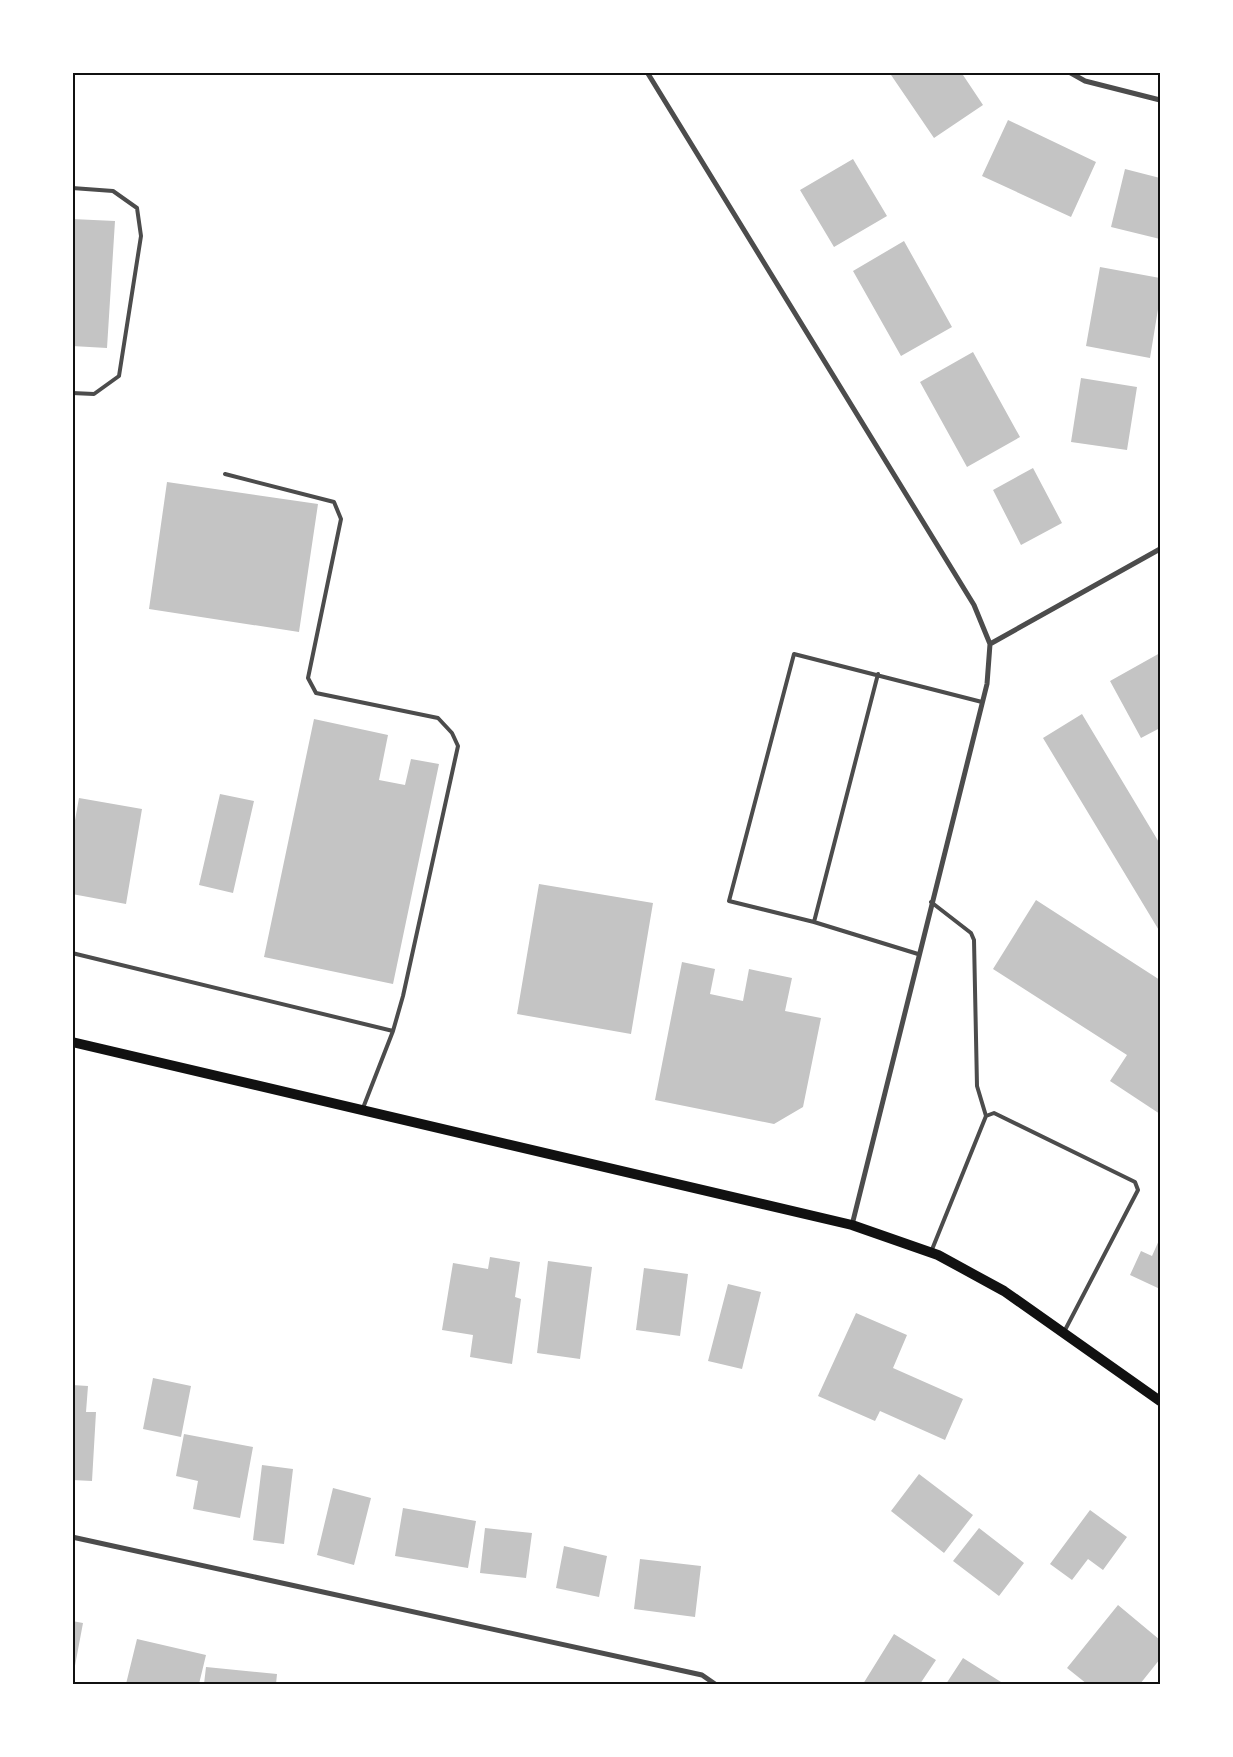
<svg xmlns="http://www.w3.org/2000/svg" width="1233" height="1757" viewBox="0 0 1233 1757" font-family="Lato,sans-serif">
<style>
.building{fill:#c4c4c4}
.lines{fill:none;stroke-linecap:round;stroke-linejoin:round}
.service{stroke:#4c4c4c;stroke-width:4}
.minor{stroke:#4c4c4c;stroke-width:5}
.secondary{stroke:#111;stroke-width:10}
.neatline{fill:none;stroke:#111;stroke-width:2}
</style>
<rect width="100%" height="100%" fill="#fff"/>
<path class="building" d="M889,72H961L983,105L934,138Z
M1008,120L1096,162L1071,217L982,176Z
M853,159L887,216L834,247L800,190Z
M1125,169L1160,178V239L1111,227Z
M72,219L115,221L107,348L72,346Z
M904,241L952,327L901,356L853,271Z
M1100,267L1160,278V297L1150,358L1086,346Z
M973,352L1020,437L967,467L920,382Z
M1081,378L1137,387L1127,450L1071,442Z
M1033,468L1062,523L1021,545L993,490Z
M167,482L318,504L299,632L149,609Z
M1160,653V728L1141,738L1110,681Z
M1082,714L1160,844V932L1043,738Z
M314,719L388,735L379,780L405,785L411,759L439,764L393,984L264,957Z
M220,794L254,801L233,893L199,885Z
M79,798L142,809L126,904L72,894V837Z
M539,884L653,903L631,1034L517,1014Z
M1036,900L1160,980V1114L1110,1081L1127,1055L993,969Z
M682,962L715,969L710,994L743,1001L749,969L792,978L785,1011L821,1018L803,1107L774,1124L655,1100Z
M1160,1238V1289L1130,1275L1141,1251L1152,1256Z
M490,1257L520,1262L515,1297L521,1299L512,1364L470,1357L473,1335L442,1330L453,1263L488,1269Z
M548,1261L592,1267L580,1359L537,1353Z
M644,1268L688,1274L680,1336L636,1330Z
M728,1284L761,1292L742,1369L708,1361Z
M856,1313L907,1335L893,1368L963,1399L945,1440L880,1411L875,1421L818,1396Z
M153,1378L191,1386L181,1437L143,1429Z
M72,1385L88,1386L86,1412H96L92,1481L72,1480Z
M184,1434L253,1447L240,1518L193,1509L198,1481L176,1476Z
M262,1465L293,1469L284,1544L253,1540Z
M919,1474L973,1515L944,1553L891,1511Z
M333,1488L371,1498L354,1565L317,1555Z
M403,1508L476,1521L468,1568L395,1556Z
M1090,1510L1127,1537L1103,1570L1088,1559L1072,1580L1050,1564Z
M485,1528L532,1533L526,1578L480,1573Z
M979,1528L1024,1563L999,1596L953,1561Z
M564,1546L607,1556L599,1597L556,1588Z
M640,1559L701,1566L695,1617L634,1609Z
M1118,1605L1160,1640V1659L1140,1684H1087L1067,1668Z
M72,1621L83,1623L74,1671L72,1670Z
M894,1634L936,1660L920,1684H863Z
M137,1639L206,1655L199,1684H126Z
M963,1658L1001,1682L1000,1684H946Z
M206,1667L277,1674L276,1684H204Z"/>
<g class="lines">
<path class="service" d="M72,188L113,191L137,208L141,236L119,376L94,394L72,393
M225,474L334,502L341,519L308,678L316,693L438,718L452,733L458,746L403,996L393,1031L363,1108
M931,902L971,933L974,940L977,1086L986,1116
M814,922L878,674
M72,953L393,1031
M918,954L814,922L729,901L794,654L982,702
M931,1252L986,1116L994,1113L1135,1182L1138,1190L1064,1332"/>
<path class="minor" d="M647,72L974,605L990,644L987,684L852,1225
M1069,72L1085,81L1160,100
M990,644L1160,549
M72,1537L702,1675L715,1684"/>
<path class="secondary" d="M72,1042L852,1225L938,1255L1004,1291L1160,1401"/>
</g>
<rect width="1233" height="1757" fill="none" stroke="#ffffff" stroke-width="148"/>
<rect x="74" y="74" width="1085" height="1609" class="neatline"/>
</svg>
